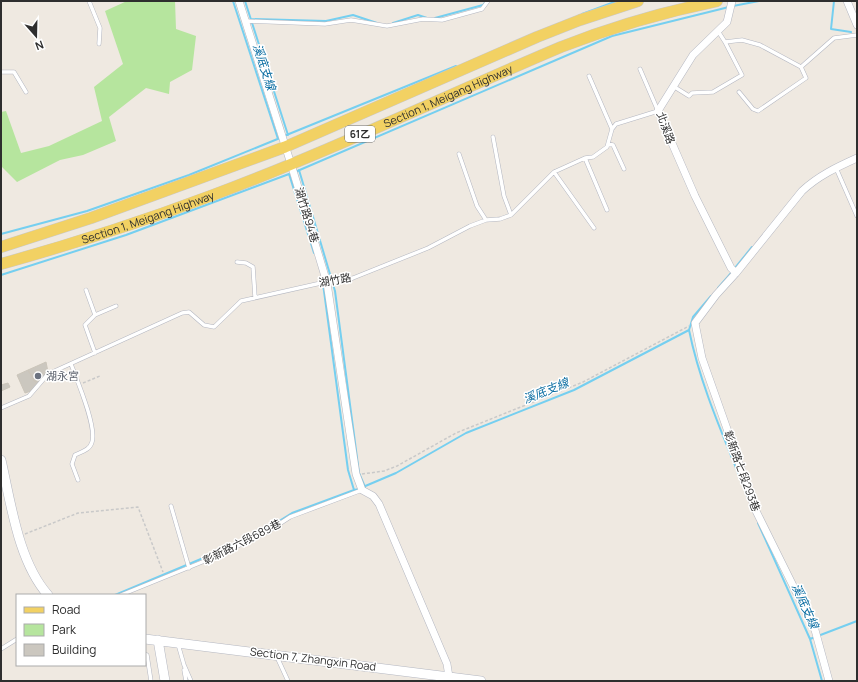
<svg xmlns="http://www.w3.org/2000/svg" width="858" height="682" viewBox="0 0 858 682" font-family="Manrope,'Noto Sans TC',sans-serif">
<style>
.green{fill:#b6e59e}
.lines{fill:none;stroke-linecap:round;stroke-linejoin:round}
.stream{stroke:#75cff0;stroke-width:2}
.building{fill:#cbc7bf;stroke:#cbc5ba}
.service-casing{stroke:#b4b7c1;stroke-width:4.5}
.minor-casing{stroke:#b4b7c1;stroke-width:8}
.tertiary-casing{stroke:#b4b7c1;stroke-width:10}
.primary-casing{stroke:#c9c9c9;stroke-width:12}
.path{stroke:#c9c9c9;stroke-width:1.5;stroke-dasharray:3 2;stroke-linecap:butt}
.service{stroke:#fff;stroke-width:3.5}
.minor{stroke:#fff;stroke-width:7}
.tertiary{stroke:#fff;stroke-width:9}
.primary{stroke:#f2d163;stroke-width:11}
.worship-dot{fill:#6b7280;stroke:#fff;stroke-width:1.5}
.labels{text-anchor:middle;stroke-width:3;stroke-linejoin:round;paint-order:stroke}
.shield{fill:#fff;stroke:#6d6d6d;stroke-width:1}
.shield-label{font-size:10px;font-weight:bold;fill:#2e2e2e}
.street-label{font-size:11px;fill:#2e2e2e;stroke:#fff}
.worship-label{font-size:11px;fill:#5b616d;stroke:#fff;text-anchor:start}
.water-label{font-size:12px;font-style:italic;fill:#0d6fa3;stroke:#fff}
</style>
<rect width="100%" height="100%" fill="#efe9e1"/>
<path class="green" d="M127,1H175L176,29L196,36L192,70L170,82L169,94L146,88L109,117L116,141L83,155L60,160L17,182L1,166V112L6,111L21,153L49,146L102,121L94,87L123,64L105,11Z"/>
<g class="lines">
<path class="stream" d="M233,1L278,139
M245,1L288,135
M834,1L831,29L851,32
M733,6L759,1
M582,14L617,1
M435,18L483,5L486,1
M251,19L326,21L353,15L377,23
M393,23L418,15L427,18
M284,136L456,66
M299,170L335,291L359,473L365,487
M295,172L612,36L729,7
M289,174L314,253
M1,234L87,211L189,175L280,138
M735,268L752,247
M1,275L126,235L289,174
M322,276L348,470L354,490L359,489
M718,288L732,272
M689,330L693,317L711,296
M363,487L396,473L466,433L574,390L689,330C701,389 727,444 749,500
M758,523L810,639L857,621
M115,595L220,551L263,531L292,513L354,490
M810,639L822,681"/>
</g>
<path class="building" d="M46,362L48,372L41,382L38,380L35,382L28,370Z
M28,370L35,382L38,380L41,382L37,389L25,393L17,375Z
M8,383L10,387L1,391V385Z"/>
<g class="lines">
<defs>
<path id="service" d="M89,1L100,28L99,44
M245,21L325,24L351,20L387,26L423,19L442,20L482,9L488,1
M718,31L725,42L742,40L760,45L801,67
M1,72H14L26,92
M589,76L612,129
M673,86L689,96L692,93L713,92L742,75L725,42
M739,92L753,109L758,111L806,78L801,67L834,38L857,35
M493,137L504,196L511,215
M608,144L613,145L624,169
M459,154L477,206L486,220
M585,158L607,210
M836,168L857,216
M554,172L594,228
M237,262L246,263L253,267L255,297
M86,290L95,315
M95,353L85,325L95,315L116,306
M71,364C77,380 97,427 92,442C90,450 81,452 75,455L72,464L78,480
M1,408L29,396L48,374L182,313L189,312L204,325L214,327L241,301L321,283L341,281L353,278L428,248L470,226L486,220L500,219L511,215L554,172L585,158L593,157L607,147L612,129L616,124L658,111L640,69
M171,506L189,568
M121,595L212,558L267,532L290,517L362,490
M178,644L184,665L191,681
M1,649L17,639
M145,654L147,655L151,681
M277,657L288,681
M184,670L186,681"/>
<path id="minor" d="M239,1L291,164L327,283L356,474L362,490L373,496L379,504L447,664L449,677
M732,1L727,22L693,55L658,111L695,196L731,268L736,273L716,295L695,323L702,358L756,511L815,630L829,681
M847,1L857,25
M736,273L802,191C818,176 837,167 857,158"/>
<path id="tertiary" d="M1,460C11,503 18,561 48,595
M145,639L481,681
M158,640L165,681"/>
<g id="primary">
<path d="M1,247L91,218L285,147L537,37L580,20L638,1"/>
<path id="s1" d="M1,264C73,244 144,221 213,195C331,151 445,96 561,47C612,27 663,12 717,1"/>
</g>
</defs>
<use href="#service" class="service-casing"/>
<use href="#minor" class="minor-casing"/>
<use href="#tertiary" class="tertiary-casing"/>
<use href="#primary" class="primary-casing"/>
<path class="path" d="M83,383L100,376
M362,474L384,471L397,466L456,433L583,382L689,326
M25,534L78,513L138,507L163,572"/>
<use href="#service" class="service"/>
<use href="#minor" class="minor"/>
<use href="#tertiary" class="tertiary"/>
<use href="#primary" class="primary"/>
</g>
<circle class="worship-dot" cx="38" cy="376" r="4"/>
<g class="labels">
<rect class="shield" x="345" y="126" width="30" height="16" rx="3"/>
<g class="shield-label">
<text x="360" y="138">61乙</text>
</g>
<g class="street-label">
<text dy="4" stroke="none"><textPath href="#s1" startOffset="478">Section 1, Meigang Highway</textPath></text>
<text transform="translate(666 128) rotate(70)" y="4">北溪路</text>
<text transform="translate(307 215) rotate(73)" y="4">湖竹路94巷</text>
<text dy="4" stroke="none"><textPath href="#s1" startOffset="154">Section 1, Meigang Highway</textPath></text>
<text transform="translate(335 280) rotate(-10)" y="4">湖竹路</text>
<text transform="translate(742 471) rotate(70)" y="4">彰新路七段293巷</text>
<text transform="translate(242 542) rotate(-27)" y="4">彰新路六段689巷</text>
<text transform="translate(313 659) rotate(7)" y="4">Section 7, Zhangxin Road</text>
</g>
<g class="worship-label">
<text x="46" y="380">湖永宮</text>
</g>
<g class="water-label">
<text transform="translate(264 67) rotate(72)" y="4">溪底支線</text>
<text transform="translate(546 391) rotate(-22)" y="4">溪底支線</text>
<text transform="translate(805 606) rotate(66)" y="4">溪底支線</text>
</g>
</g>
<rect width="858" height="682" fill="none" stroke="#2e2e2e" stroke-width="4"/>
<rect x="16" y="594" width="130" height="72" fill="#ffffff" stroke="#ababab"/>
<rect x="24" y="607" width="20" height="6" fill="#f2d163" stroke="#ababab"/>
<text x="52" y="614" font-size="12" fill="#2e2e2e">Road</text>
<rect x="24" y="624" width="20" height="12" fill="#b6e59e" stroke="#ababab"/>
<text x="52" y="634" font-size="12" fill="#2e2e2e">Park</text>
<rect x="24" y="644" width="20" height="12" fill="#cbc7bf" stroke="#ababab"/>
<text x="52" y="654" font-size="12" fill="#2e2e2e">Building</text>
<g transform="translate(36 36) rotate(160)" stroke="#ffffff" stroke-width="3" paint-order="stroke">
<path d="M0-3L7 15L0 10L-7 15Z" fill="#2e2e2e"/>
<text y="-6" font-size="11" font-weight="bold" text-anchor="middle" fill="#2e2e2e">N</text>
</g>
</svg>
